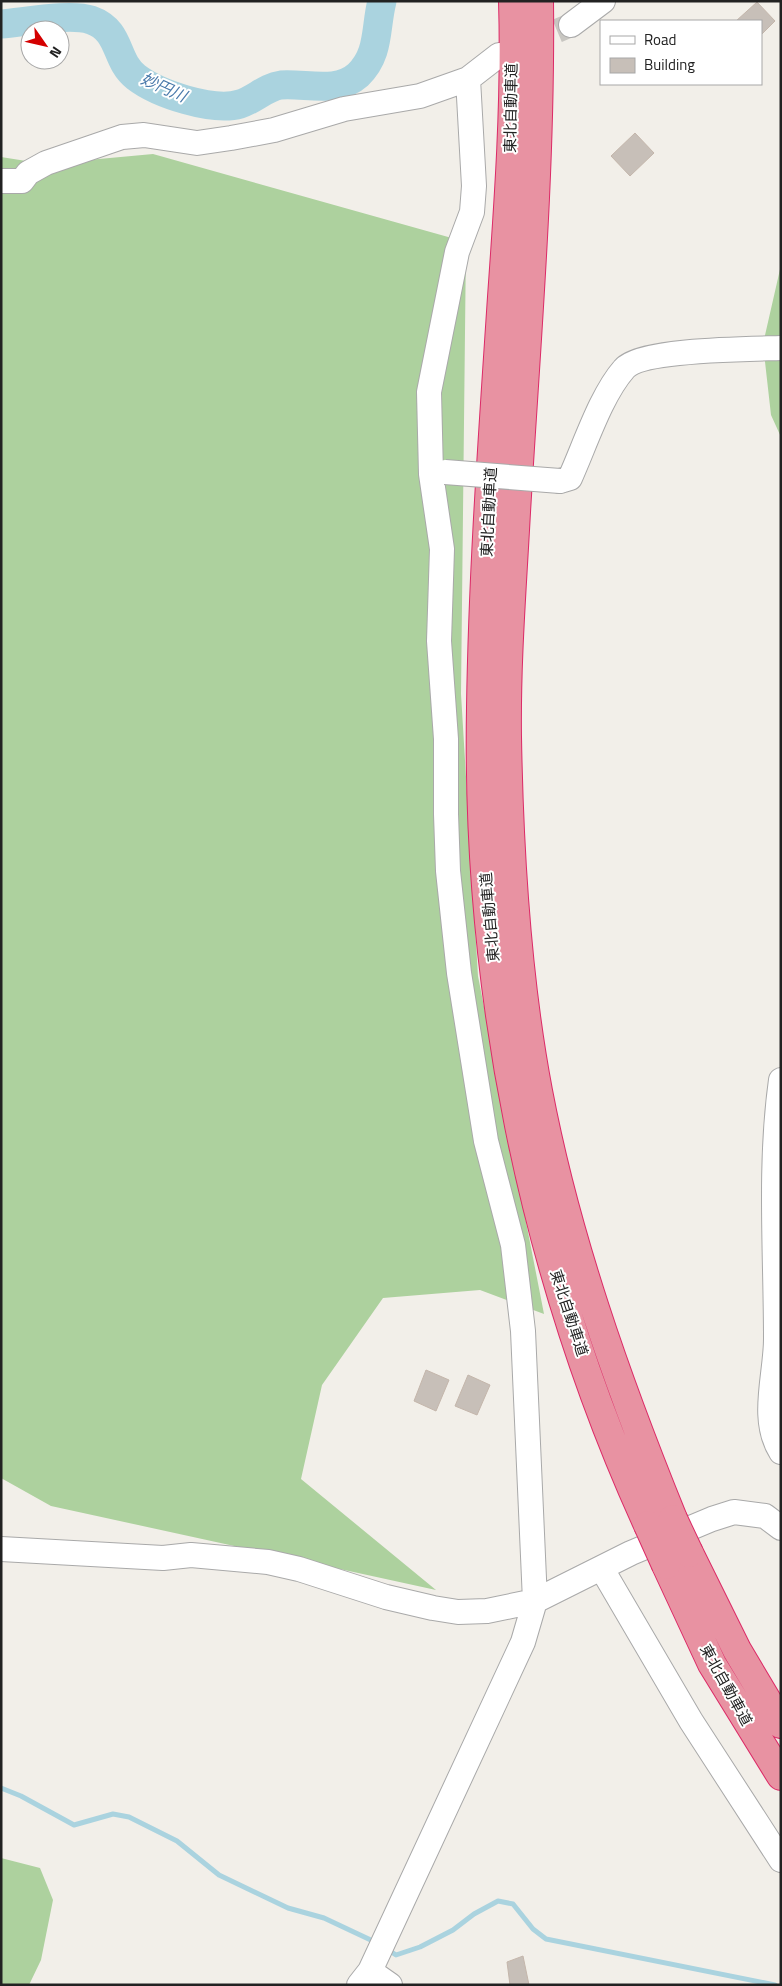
<svg xmlns="http://www.w3.org/2000/svg" width="782" height="1986" viewBox="0 0 782 1986" font-family="'Titillium Web','Noto Sans JP',sans-serif">
<style>
.forest{fill:#add19e}
.lines{fill:none;stroke-linecap:round;stroke-linejoin:round}
.stream{stroke:#aad3df;stroke-width:5}
.river{stroke:#aad3df;stroke-width:29}
.building{fill:#c7bfb8;stroke:#c4b6ab}
.minor-tunnel{stroke:#c8c6c1;stroke-width:24;stroke-dasharray:24 12;stroke-linecap:butt}
.minor-casing{stroke:#a9a9a9;stroke-width:26}
.highway-casing{stroke:#dc2a67;stroke-width:30}
.minor{stroke:#fff;stroke-width:24}
.highway{stroke:#e892a2;stroke-width:28}
.minor-bridge-casing{stroke:#a9a9a9;stroke-width:26;stroke-linecap:butt}
.highway-bridge-casing{stroke:#dc2a67;stroke-width:30;stroke-linecap:butt}
.minor-bridge{stroke:#fff;stroke-width:24}
.highway-bridge{stroke:#e892a2;stroke-width:28}
.labels{text-anchor:middle;stroke-width:4;stroke-linejoin:round;paint-order:stroke}
.street-label{font-size:15px;fill:#222;stroke:#fff}
.water-label{font-size:16px;font-style:italic;fill:#4a7aab;stroke:#fff}
</style>
<rect width="100%" height="100%" fill="#f2efe9"/>
<path class="forest" d="M153,154L466,242L461,694L478,976L544,1314L480,1290L383,1298L322,1385L301,1479L436,1590L51,1506L1,1478V157L45,164Z
M781,265V437L771,415L763,344Z
M1,1858L40,1868L53,1900L41,1960L29,1985H1Z"/>
<g class="lines">
<path class="stream" d="M1,1788L21,1796L74,1825L113,1814L129,1817L177,1841L219,1875L288,1908L324,1918L375,1942
M387,1949L396,1955L420,1947L453,1930L474,1914L498,1901L513,1904L533,1929L546,1939L775,1985"/>
<path class="river" d="M1,24C25,22 70,13 91,20C122,31 114,60 136,77C158,94 213,112 240,104C254,100 266,87 281,85C306,83 337,94 358,75C380,54 375,28 382,1"/>
</g>
<path class="building" d="M757,2L775,21L761,35V21H736Z
M635,133L654,153L630,176L611,156Z
M426,1370L449,1380L436,1411L414,1401Z
M468,1375L490,1385L477,1415L455,1406Z
M523,1956L529,1985H510L507,1962Z"/>
<g class="lines">
<path class="minor-tunnel" d="M524,45L571,25"/>
<defs>
<path id="minor" d="M571,25L603,1
M1,181H22L28,173L46,163L122,137L144,135L197,143L231,138L274,130L344,109L420,96L468,79L499,55
M560,481L570,478C585,445 601,395 624,369C640,349 752,349 781,348
M781,1080C769,1166 776,1253 776,1339C776,1375 760,1419 781,1452
M1,1549L163,1558L191,1555L268,1562L299,1569L386,1597L433,1608L458,1612L487,1611L535,1601L631,1553L712,1519L734,1512L765,1516L781,1528
M602,1569L691,1721L781,1860
M370,1971L390,1985
M359,1985L370,1971L523,1642L535,1601L523,1331L513,1245L486,1141L459,973L448,871L446,814V739L439,641L442,549L431,474L429,392L457,252L472,212L474,186L468,79"/>
<path id="highway" d="M513,1C516,99 509,199 502,297C493,434 483,571 481,708C476,987 532,1271 648,1525
M539,1C541,171 526,342 516,512C512,587 506,662 507,737C509,854 516,975 538,1091C566,1238 617,1381 673,1519
M689,1553L737,1650L781,1724
M666,1565L712,1664L781,1776"/>
</defs>
<use href="#minor" class="minor-casing"/>
<use href="#highway" class="highway-casing"/>
<use href="#minor" class="minor"/>
<use href="#highway" class="highway"/>
<defs>
<path id="minor-bridge" d="M445,472L560,481"/>
<path id="highway-bridge" d="M673,1519L689,1553
M648,1525L666,1565"/>
</defs>
<use href="#minor-bridge" class="minor-bridge-casing"/>
<use href="#highway-bridge" class="highway-bridge-casing"/>
<use href="#minor-bridge" class="minor-bridge"/>
<use href="#highway-bridge" class="highway-bridge"/>
</g>
<g class="labels">
<g class="street-label">
<text transform="translate(511 108) rotate(-89)" y="5">東北自動車道</text>
<text transform="translate(489 512) rotate(-87)" y="5">東北自動車道</text>
<text transform="translate(490 917) rotate(-95)" y="5">東北自動車道</text>
<text transform="translate(569 1313) rotate(72)" y="5">東北自動車道</text>
<text transform="translate(726 1685) rotate(61)" y="5">東北自動車道</text>
</g>
<g class="water-label">
<text transform="translate(164 87) rotate(24)" y="6">妙円川</text>
</g>
</g>
<rect width="782" height="1986" fill="none" stroke="#222222" stroke-width="5"/>
<rect x="600" y="20" width="162" height="65" fill="#ffffff" stroke="#a7a7a7"/>
<rect x="610" y="36" width="25" height="8" fill="#ffffff" stroke="#a7a7a7"/>
<text x="644" y="45" font-size="15" fill="#222222">Road</text>
<rect x="610" y="58" width="25" height="15" fill="#c7bfb8" stroke="#a7a7a7"/>
<text x="644" y="70" font-size="15" fill="#222222">Building</text>
<g transform="translate(45 45) rotate(124)"><circle r="24" fill="#ffffff" stroke="#a7a7a7"/>
<path d="M0-4L9 19L0 12L-9 19Z" fill="#d40000"/>
<text y="-8" font-size="14" font-weight="bold" text-anchor="middle" fill="#222222">N</text>
</g>
</svg>
